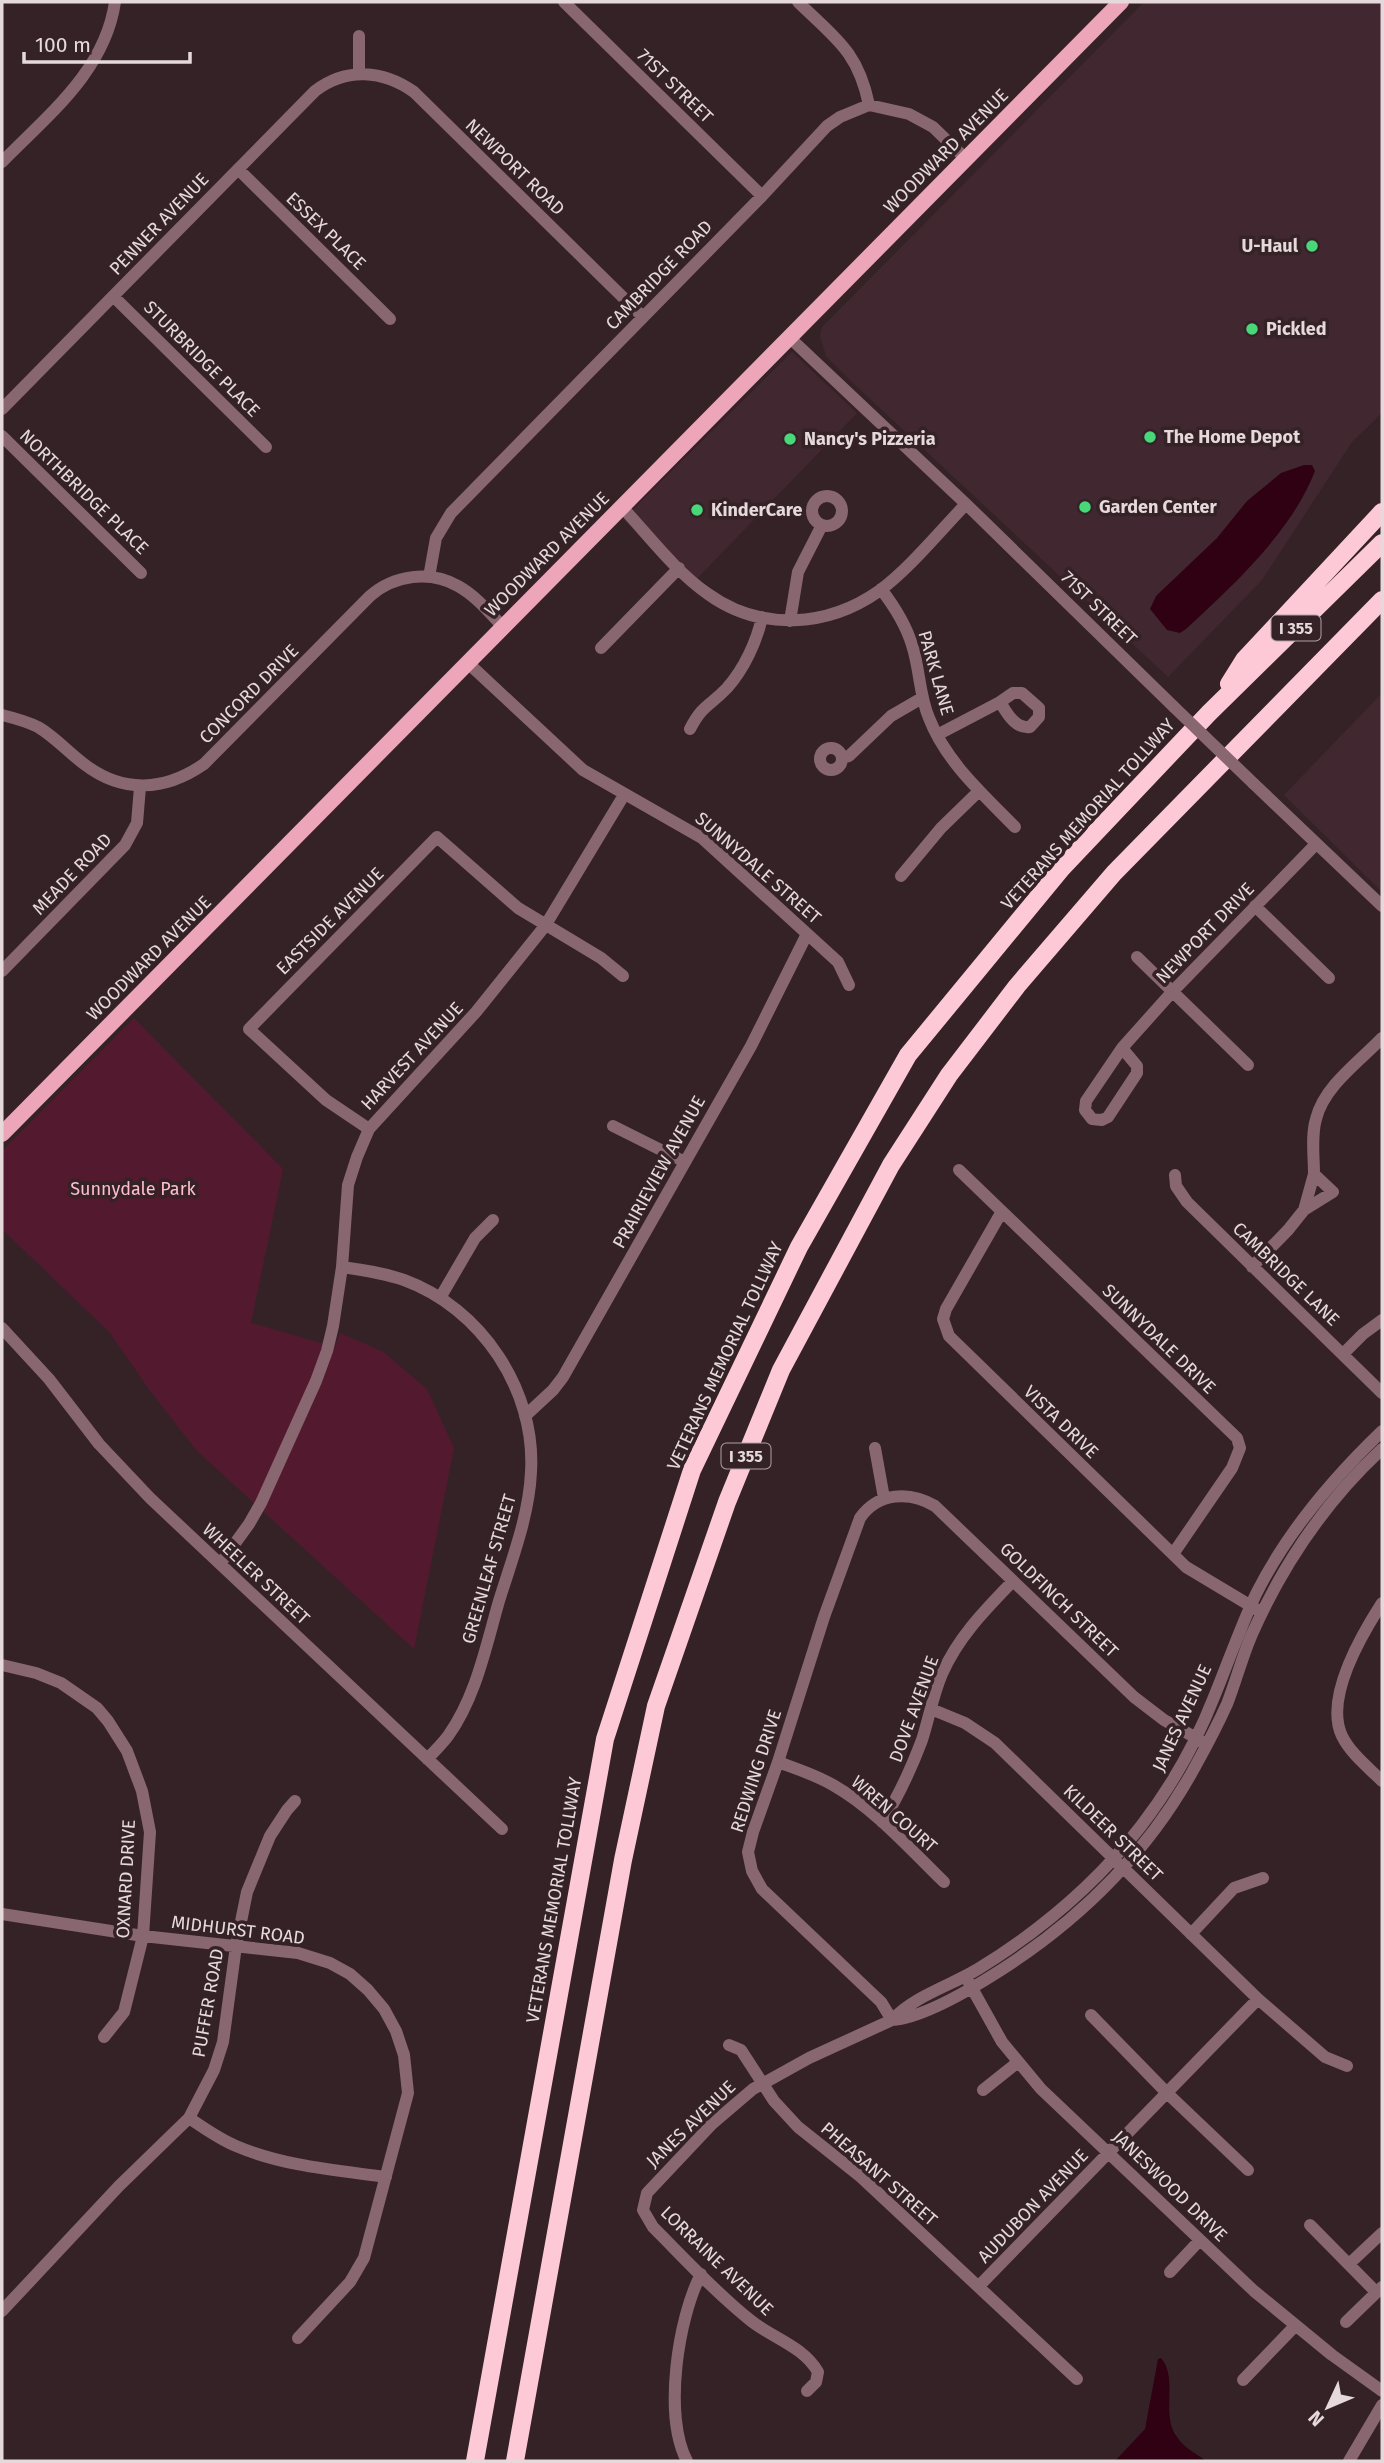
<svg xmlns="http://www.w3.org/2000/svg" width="1384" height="2463" viewBox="0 0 1384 2463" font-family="'Fira Sans',sans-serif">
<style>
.built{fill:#412830}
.green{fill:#531a2f}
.water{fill:#300013}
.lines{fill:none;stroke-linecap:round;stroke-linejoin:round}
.minor{stroke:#896770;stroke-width:12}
.major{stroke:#eca5b9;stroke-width:16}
.highway{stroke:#fdc9d7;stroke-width:18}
.minor-bridge{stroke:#896770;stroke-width:12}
.poi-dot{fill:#48d779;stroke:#342227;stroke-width:2.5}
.labels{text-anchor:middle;stroke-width:7;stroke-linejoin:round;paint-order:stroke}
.shield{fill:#342227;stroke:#b0a2a6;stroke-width:2}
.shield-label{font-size:16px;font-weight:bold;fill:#e5d9dc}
.street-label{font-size:18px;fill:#e5d9dc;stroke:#342227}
.poi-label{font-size:18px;font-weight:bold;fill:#e5d9dc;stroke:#342227;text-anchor:start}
.park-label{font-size:18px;fill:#ffbdcf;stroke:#342227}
</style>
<rect width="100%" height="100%" fill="#342227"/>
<path class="built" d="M1144,2H1382V413L1352,442L1262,580L1168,677L853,383L826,356L820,337L822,327L836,313Z
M792,352L857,413L689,587L623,519Z
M1382,693V892L1284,795Z"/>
<path class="green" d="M134,1018L283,1169L251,1323L335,1347L340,1333L382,1351L427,1389L454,1448L414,1649L196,1450L151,1392L109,1332L2,1229V1151Z"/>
<path class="water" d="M1304,465H1312L1315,471C1291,533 1233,585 1186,629L1180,633L1167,630L1150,609L1156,596L1217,538L1247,501L1281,473Z
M1161,2358C1179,2379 1160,2415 1177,2437C1183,2447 1197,2454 1206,2461H1115L1145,2429L1158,2359Z"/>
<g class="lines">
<path class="minor" d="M564,2L762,196
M798,2C835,38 858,51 869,105
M359,36V72
M2,162C48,115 105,71 115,2
M238,169L390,319
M113,296L266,447
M789,337L966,504L1174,707
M2,409L315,91C346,67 383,70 414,92L643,317
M2,436L141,573
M812 511a15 15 0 1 1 30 0a15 15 0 1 1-30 0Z
M622,507C649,536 675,571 708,594C761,632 828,627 879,591C910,568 939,532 966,504
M429,577L436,538L451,513L762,196L827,126L840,117L869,105L909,114L933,127L966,159
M881,589C894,606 906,625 912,645C920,669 919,695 929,718C946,762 983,794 1015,827
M790,621L798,572L822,525
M601,648L679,568
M468,663L583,770L702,838L838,962L849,985
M2,715C14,718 26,721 38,727C55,737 68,752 84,764C123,794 165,791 204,764L370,596C394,575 430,570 458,586C476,596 489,612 503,627
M690,729C703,704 710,706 727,688C744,669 757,641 762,617
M937,735L1000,702C1007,713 1015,729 1030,727L1039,717V708L1022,693H1013L1000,702
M820 759a11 11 0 1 1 22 0a11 11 0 1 1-22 0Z
M842,758L849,756L891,716L922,698
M1254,784L1382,906
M901,876L941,828L979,791
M1255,906L1329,978
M1137,957L1248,1065
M2,971L125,845L137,823L140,787
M1122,1048L1173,991L1316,844
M1122,1048L1137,1066V1073L1108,1117L1102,1120L1092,1119L1085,1110L1086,1101Z
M613,1126L685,1162
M369,1129L326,1100L249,1029L437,837L518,908L601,958L623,976
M959,1170L1237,1438L1240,1448L1232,1468L1173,1554
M1175,1175L1176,1186L1187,1202L1382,1393
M1304,1210L1314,1174
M1001,1213L946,1309L943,1319L949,1336L1186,1567L1256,1609
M342,1267C363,1270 384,1273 404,1280C481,1308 536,1390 531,1472C529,1516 512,1559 499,1601C486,1646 476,1697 448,1736C442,1744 434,1752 427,1759
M1252,1267L1288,1230L1304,1210L1333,1192L1314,1174C1314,1156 1311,1136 1316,1119C1324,1086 1360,1061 1382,1038
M440,1298L475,1238L493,1220
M2,1328L49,1379L99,1444L150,1498L502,1829
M1343,1354L1363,1334L1382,1320
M525,1416L553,1390L563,1377L751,1046L807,934
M875,1448L884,1498
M220,1564L249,1524L261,1503L316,1381L327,1351L333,1326L342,1267L348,1185L357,1157L369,1129L476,1012L545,926L624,795
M1382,1603C1362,1634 1324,1698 1342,1736C1351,1754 1368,1767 1382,1781
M2,1665L36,1673L61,1683L97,1708L108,1721L127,1751L142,1791L150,1832L143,1936L124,2012L104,2037
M931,1709L965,1723L995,1743L1258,1999L1325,2057L1347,2066
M778,1762C797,1769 816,1775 833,1785C875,1809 909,1848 944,1882
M882,1822C899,1796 911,1769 922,1740C929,1718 933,1695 942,1674C958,1637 986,1609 1013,1581
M2,1914L143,1936L298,1953L330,1963L350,1974L368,1990L384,2009L396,2031L404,2055L408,2093L364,2258L350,2282L298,2338
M1191,1934L1234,1888L1263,1878
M968,1981L1002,2042L1041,2089L1254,2291L1332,2355L1382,2391
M1091,2015L1167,2093L1248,2170
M892,2020L881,2002L762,1889L752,1871L748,1852L753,1832L778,1762L824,1617L860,1518C878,1492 910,1491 935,1506L1134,1697L1164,1720L1207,1744
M892,2020C924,2018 973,1988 1001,1970C1082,1918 1150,1850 1196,1765C1207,1745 1218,1724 1227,1704C1236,1681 1242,1657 1252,1634C1283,1564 1326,1501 1382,1449
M729,2045L741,2050L774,2101L798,2127L861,2177L1077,2379
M983,2090L1017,2063
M189,2118C204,2128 219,2139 236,2146C283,2166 335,2170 386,2177
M1310,2225L1376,2292
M1349,2264L1382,2233
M1170,2272L1200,2240
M979,2286L1258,1999
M2,2311L119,2186L189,2118L214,2070L223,2042L236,1946L247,1892L270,1836L287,1810L295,1801
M1346,2322L1382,2287
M1243,2380L1295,2326
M807,2391L816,2382L818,2372C803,2346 772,2338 750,2320C715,2292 684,2258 653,2227L643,2210L647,2193L712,2124L753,2089L809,2058L892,2020C914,1996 950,1986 978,1969C1040,1931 1096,1884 1141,1826C1171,1787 1196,1743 1214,1697C1228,1663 1240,1628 1256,1594C1287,1532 1333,1478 1382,1431
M687,2461C663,2416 678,2318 701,2274
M1349,2461L1382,2405"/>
<path class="major" d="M2,1134L1121,2"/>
<path class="highway" d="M1229,684L1244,660L1382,512
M475,2461L605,1739L692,1470L799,1247L908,1055L1062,868L1209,713L1382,543
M515,2461L623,1860L656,1706L727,1502L781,1370L891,1165L949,1075L1017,986L1114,873L1382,600"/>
<path class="minor-bridge" d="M1174,707L1254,784"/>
</g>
<g class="poi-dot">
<circle cx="1312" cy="246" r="7"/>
<circle cx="1252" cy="329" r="7"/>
<circle cx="1150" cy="437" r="7"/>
<circle cx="790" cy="439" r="7"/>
<circle cx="1085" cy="507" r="7"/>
<circle cx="697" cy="510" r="7"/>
</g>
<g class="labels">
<g class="shield">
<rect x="1271.5" y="615.5" width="49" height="25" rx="5"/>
<rect x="721.5" y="1443.5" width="49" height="25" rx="5"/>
</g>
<g class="shield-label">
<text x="1296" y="634">I 355</text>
<text x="746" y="1462">I 355</text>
</g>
<g class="street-label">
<text transform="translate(675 86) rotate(44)" y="6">71ST STREET</text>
<text transform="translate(946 151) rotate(-45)" y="6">WOODWARD AVENUE</text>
<text transform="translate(515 167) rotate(44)" y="6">NEWPORT ROAD</text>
<text transform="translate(159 224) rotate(-46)" y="6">PENNER AVENUE</text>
<text transform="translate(326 231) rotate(44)" y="6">ESSEX PLACE</text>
<text transform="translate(659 275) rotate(-46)" y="6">CAMBRIDGE ROAD</text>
<text transform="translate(202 359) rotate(45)" y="6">STURBRIDGE PLACE</text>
<text transform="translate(84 492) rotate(44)" y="6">NORTHBRIDGE PLACE</text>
<text transform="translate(547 554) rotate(-45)" y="6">WOODWARD AVENUE</text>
<text transform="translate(1099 608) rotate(44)" y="6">71ST STREET</text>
<text transform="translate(936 673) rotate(74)" y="6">PARK LANE</text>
<text transform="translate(249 694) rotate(-45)" y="6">CONCORD DRIVE</text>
<text transform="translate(1088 814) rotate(-48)" y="6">VETERANS MEMORIAL TOLLWAY</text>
<text transform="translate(758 868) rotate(41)" y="6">SUNNYDALE STREET</text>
<text transform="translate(72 874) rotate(-46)" y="6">MEADE ROAD</text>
<text transform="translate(330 921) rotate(-45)" y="6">EASTSIDE AVENUE</text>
<text transform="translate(1205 933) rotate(-46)" y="6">NEWPORT DRIVE</text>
<text transform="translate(149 958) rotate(-45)" y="6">WOODWARD AVENUE</text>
<text transform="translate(412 1056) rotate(-47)" y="6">HARVEST AVENUE</text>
<text transform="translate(659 1172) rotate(-61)" y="6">PRAIRIEVIEW AVENUE</text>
<text transform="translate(1286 1274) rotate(44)" y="6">CAMBRIDGE LANE</text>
<text transform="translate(1159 1339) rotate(44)" y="6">SUNNYDALE DRIVE</text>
<text transform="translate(725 1356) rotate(-65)" y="6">VETERANS MEMORIAL TOLLWAY</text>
<text transform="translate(1061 1422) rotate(44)" y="6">VISTA DRIVE</text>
<text transform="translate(489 1569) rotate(-74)" y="6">GREENLEAF STREET</text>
<text transform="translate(256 1574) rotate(43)" y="6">WHEELER STREET</text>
<text transform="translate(1059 1600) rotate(44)" y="6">GOLDFINCH STREET</text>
<text transform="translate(914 1709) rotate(-70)" y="6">DOVE AVENUE</text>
<text transform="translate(1182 1718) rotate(-65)" y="6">JANES AVENUE</text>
<text transform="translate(756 1771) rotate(-72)" y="6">REDWING DRIVE</text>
<text transform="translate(894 1814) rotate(41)" y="6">WREN COURT</text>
<text transform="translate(1113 1833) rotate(44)" y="6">KILDEER STREET</text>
<text transform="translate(126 1879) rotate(-87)" y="6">OXNARD DRIVE</text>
<text transform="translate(554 1900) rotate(-80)" y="6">VETERANS MEMORIAL TOLLWAY</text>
<text transform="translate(238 1930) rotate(7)" y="6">MIDHURST ROAD</text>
<text transform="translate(208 2003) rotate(-80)" y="6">PUFFER ROAD</text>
<text transform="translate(691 2124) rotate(-44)" y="6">JANES AVENUE</text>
<text transform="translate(879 2174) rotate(41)" y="6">PHEASANT STREET</text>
<text transform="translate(1170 2186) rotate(44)" y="6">JANESWOOD DRIVE</text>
<text transform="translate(1033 2206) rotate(-46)" y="6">AUDUBON AVENUE</text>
<text transform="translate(717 2261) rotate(44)" y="6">LORRAINE AVENUE</text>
</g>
<g class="poi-label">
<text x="1298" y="252" text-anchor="end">U-Haul</text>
<text x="1266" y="335">Pickled</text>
<text x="1164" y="443">The Home Depot</text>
<text x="804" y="445">Nancy's Pizzeria</text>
<text x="1099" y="513">Garden Center</text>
<text x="711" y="516">KinderCare</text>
</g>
<g class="park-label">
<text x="133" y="1195">Sunnydale Park</text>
</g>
</g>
<rect width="1384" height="2463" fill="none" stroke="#e5d9dc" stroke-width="7"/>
<g transform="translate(1328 2407) rotate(226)" stroke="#342227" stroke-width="5" paint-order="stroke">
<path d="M0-5L12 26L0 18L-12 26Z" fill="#e5d9dc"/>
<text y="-10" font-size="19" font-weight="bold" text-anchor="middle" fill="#e5d9dc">N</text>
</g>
<path d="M24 52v10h166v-10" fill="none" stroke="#e5d9dc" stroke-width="3.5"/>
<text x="35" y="52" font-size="21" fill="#e5d9dc" stroke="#342227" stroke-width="5" paint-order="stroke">100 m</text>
</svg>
